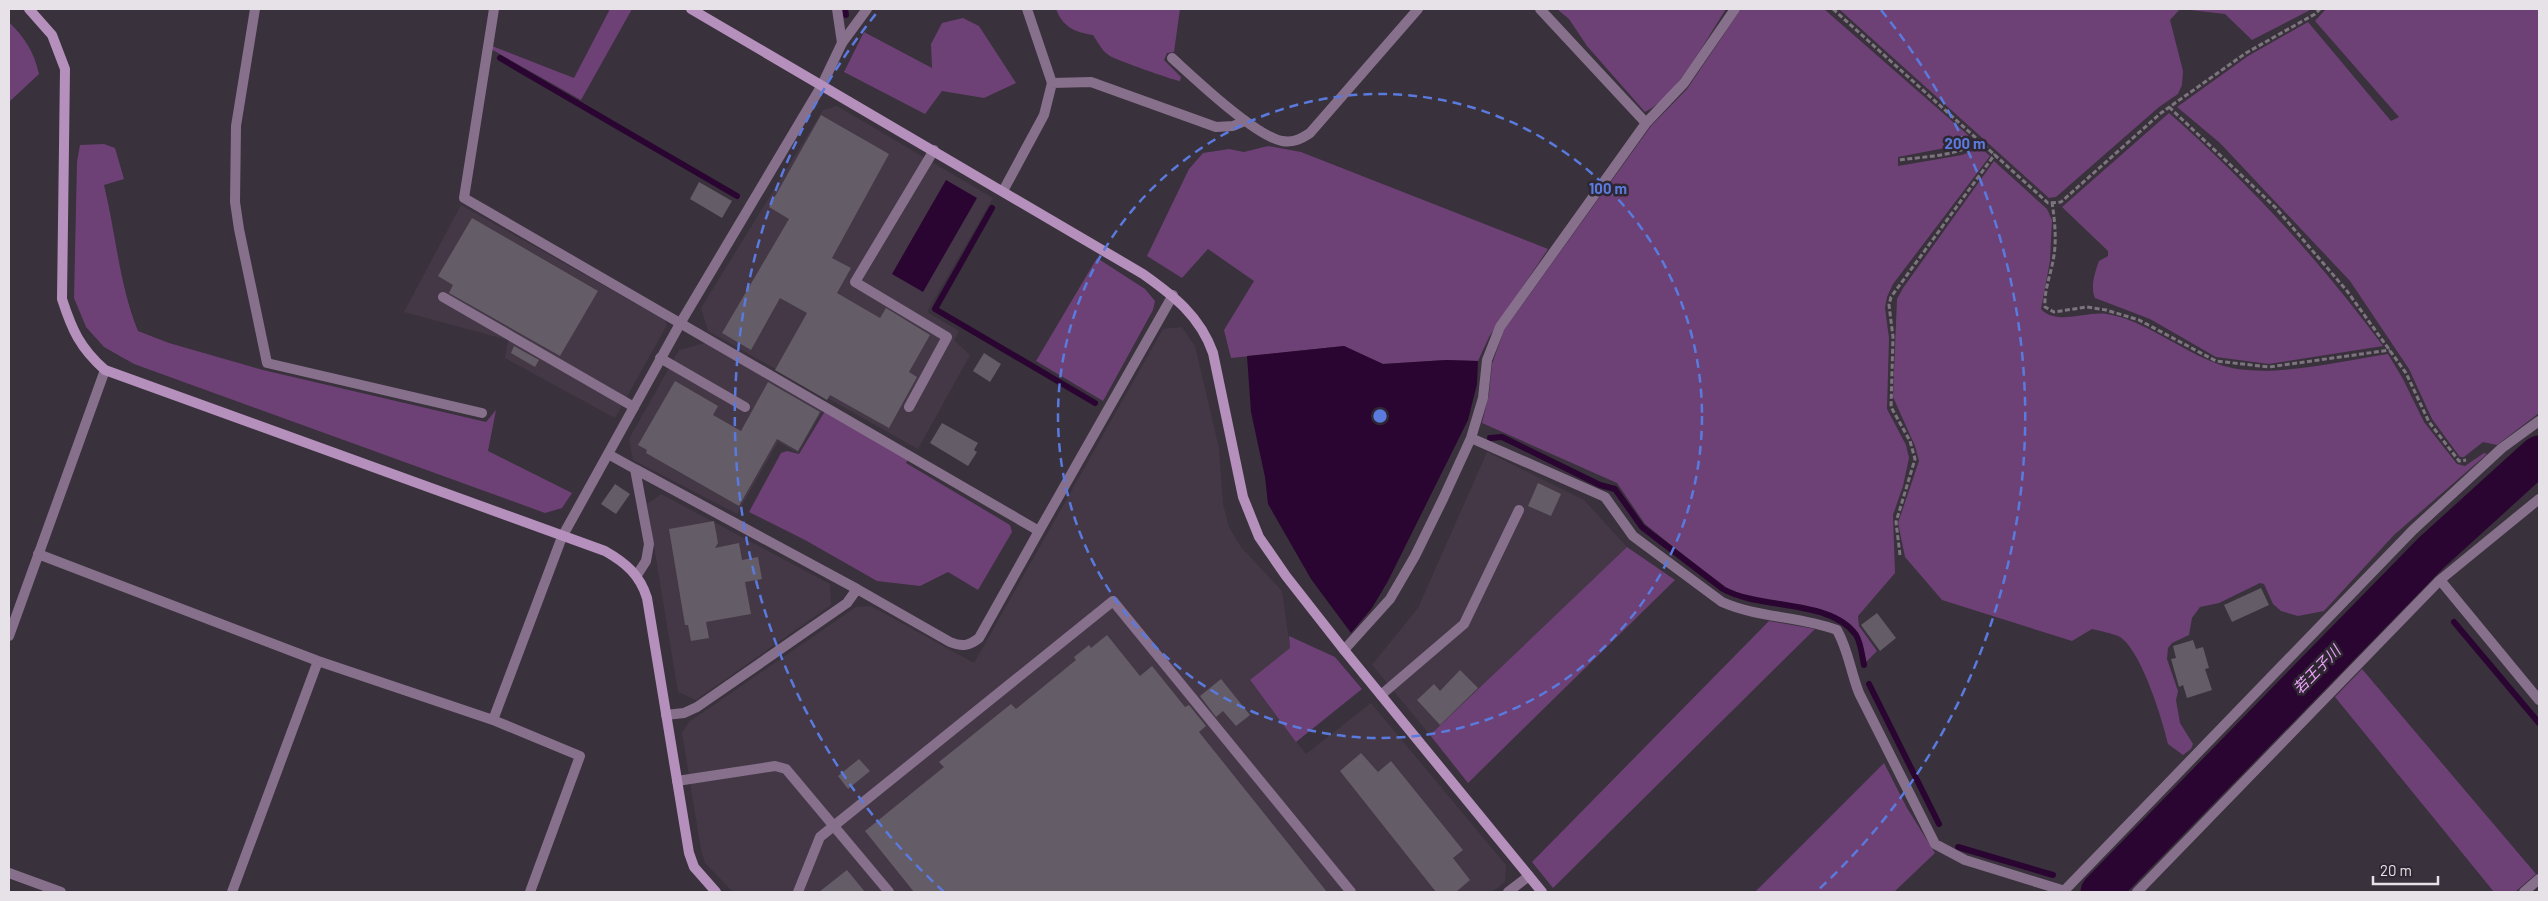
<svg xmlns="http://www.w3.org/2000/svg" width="2548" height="901" viewBox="0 0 2548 901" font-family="Barlow,'Noto Sans JP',sans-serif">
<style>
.built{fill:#443847}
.green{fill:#6d4176}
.water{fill:#2b0532}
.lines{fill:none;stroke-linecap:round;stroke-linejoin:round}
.stream{stroke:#2b0532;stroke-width:6}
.river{stroke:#2b0532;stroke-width:39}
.building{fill:#645c66}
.path{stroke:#7c757e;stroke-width:3;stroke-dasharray:5 2.5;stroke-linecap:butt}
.lane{stroke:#87708c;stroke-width:10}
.street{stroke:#87708c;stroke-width:10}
.secondary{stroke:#b590bd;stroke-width:10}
.ring{fill:none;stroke:#5a7add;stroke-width:2.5;stroke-dasharray:9 6}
.labels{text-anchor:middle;stroke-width:5;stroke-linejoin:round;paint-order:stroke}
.water-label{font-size:15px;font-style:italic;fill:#eba2fa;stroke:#2f2731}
.centre{fill:#5a7add;stroke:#2f2731;stroke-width:2.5}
.ring-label{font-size:15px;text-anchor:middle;font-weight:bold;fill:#5a7add;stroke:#2f2731;stroke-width:5;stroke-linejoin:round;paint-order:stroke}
</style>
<rect width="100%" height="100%" fill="#39313b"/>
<path class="built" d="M837,106L993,198L927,312L959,331L954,340L970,355L918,449L708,331L701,308L823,110Z
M461,205L665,320L667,325L615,418L505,358L508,340L404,312Z
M1182,327L1195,346L1219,448L1223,504L1229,527L1241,547L1282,591L1290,648L1250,681L1306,754L1371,703L1506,865L1505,882L1492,892H733L705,863L701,850L682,733L689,722L856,607L871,606L974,663L1163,329Z
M708,342L824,408L798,453L778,442L737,514L633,460L629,439L679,350Z
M1487,452L1584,500L1627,547L1430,735L1372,665L1418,608Z
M661,494L830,584L831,605L696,700L678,692L647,504Z"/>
<path class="green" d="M610,9H632L581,100L491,49L492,46L574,78Z
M1056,9H1180L1174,52L1167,53L1164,60L1181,77L1180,81C1176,81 1116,60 1110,56C1103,52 1098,43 1093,35C1074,32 1063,27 1056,9Z
M1557,9H1726C1707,38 1676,97 1645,112L1587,46L1569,19Z
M1741,9H1824L1968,135L1966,144L1898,157V166L1962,155L1981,148L1990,156L1893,284L1887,297L1885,308L1889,338L1887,409L1906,445L1909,458L1903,486L1893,515L1895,573L1858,616L1859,626L1877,651L1866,662L1858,635L1843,619L1822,611L1738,595L1723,587L1645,524L1617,483L1482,423L1489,394L1492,364L1504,330L1651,126L1687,89Z
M1839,9H2180L2170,20L2183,71L2182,85L2178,94L2159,107L2056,197L2049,198Z
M2182,9H2312L2252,40L2225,14Z
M2326,9H2539V413L2497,445L2483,442L2464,457H2460L2432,419L2409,369L2350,281L2220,143L2177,107L2248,56L2308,22L2391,121L2399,117L2315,21Z
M963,18L979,26L1016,83L984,98L942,91L925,114L844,72L864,32L932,68L931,44L942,23Z
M9,22C25,38 34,52 39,74L9,102Z
M2169,113C2250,184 2319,260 2383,346L2269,364L2216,357L2150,319L2095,298C2090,287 2095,272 2099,261L2108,256V251L2062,207Z
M104,144L115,148L124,179L104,185C116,234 119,284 138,331L169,343L263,370L486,422L496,410L488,451L572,493L562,508L545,513L134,364L104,347L86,327L74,298L77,162L80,145Z
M1268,146L1301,152L1548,249L1489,337L1478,361L1446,360L1383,364L1344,346L1231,358L1224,330L1254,281L1208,249L1182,278L1147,256L1189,169L1203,153L1229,149L1244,152Z
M1994,161L2047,209L2052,220L2050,261L2041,309C2057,326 2086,311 2107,314C2145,320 2181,351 2218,364C2263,381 2340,361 2388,354L2403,379L2424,422L2457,464L2465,466L2484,453L2487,454L2394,535L2324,611L2298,616L2281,611L2273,604L2264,584L2260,583L2219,603L2200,607L2192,618L2189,635L2172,643L2168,648L2167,659L2178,691L2176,700L2180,723L2193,744L2191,749L2183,755L2168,744C2163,721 2140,646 2118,636C2111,633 2100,631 2092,629L2072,641L1942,600L1905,557L1898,523L1919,461L1915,446L1893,397L1897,299L1903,288Z
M1097,258L1145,289L1155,301L1153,310L1103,401L1036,361Z
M825,411L908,460L906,463L1010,525L1012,532L978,590L948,572L920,586L877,581L805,540L749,512L781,453L787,451L799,454Z
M1627,547L1675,580L1468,783L1430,735Z
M1769,621L1815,629L1553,888L1532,862Z
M1289,636L1335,657L1362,689L1296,742L1250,680L1290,648Z
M2362,669L2536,874L2515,892H2494L2335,697Z
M1884,763L1907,808L1935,853L1894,892H1755Z"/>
<path class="water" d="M946,180L977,198L923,292L892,274Z
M1344,346L1383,364L1446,360L1478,361L1477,384L1468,420L1388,581L1372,608L1351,633L1311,579L1268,504L1265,477L1251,412L1247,356Z"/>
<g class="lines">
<path class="stream" d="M845,9L846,15
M500,58L737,196
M992,208L935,309L1095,403
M1490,438L1502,437L1600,485L1615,489L1642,527L1723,589C1760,610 1831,599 1856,635C1861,643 1862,656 1864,665
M2412,573L2420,582
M2454,622L2539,723
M1869,684L1939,824
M1958,847L2053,875"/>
<path class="river" d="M2100,892L2431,553L2539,455"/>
</g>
<path class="building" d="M821,115L889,154L832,258L851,268L837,293L880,318L886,308L930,335L909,372L917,377L889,428L830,395L827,400L775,370L807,313L780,298L751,350L722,333L789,219L769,207Z
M699,182L732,201L722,218L690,199Z
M472,218L598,291L560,356L449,293L453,285L438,276Z
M514,346L539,360L535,367L511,353Z
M984,353L1001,364L990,382L973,371Z
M675,381L718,406L713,415L741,431L768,382L820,412L798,451L777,439L739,506L646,453L647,450L638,445Z
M942,423L978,443L974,450L977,452L968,466L930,443Z
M1538,483L1561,494L1551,516L1528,506Z
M615,484L630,494L616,514L601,504Z
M714,521L718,543L715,548L739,543L742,560L758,557L762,579L745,582L751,614L706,622L709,638L691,641L688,625H685L669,529Z
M2261,588L2269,605L2232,622L2224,605Z
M1877,613L1896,638L1880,651L1861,625Z
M1107,635L1140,676L1152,666L1185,707L1189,705L1206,726L1199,732L1327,892H914L865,831L944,767L939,762L1011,704L1016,709L1076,660L1074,657L1089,645L1091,648Z
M2193,640L2196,649L2203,647L2209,668L2205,669L2212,690L2187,698L2183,685L2179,687L2171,659L2176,658L2173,646Z
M1460,670L1478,688L1440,725L1417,700L1434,684L1440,691Z
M1221,679L1250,715L1236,726L1223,711L1216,717L1200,696Z
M1361,753L1378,772L1391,761L1463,850L1453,858L1470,880L1456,892H1436L1340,771Z
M859,759L870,771L848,789L838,776Z
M847,870L865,892H819Z"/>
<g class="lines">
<path class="path" d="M1833,9L2048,203L2061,202L2161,113L2246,53L2315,14L2320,9
M2169,107L2275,207L2347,291L2406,373L2429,422L2459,461L2466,460
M1900,160C1926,156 1958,157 1979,140
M2052,202C2055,222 2057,242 2053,261C2050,277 2044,291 2045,307L2054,312L2087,307L2106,310L2139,320L2216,361L2269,367L2390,350
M1900,555L1896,522L1915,459L1910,441L1891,407L1893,337L1889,305L1891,297L1995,154"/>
<path class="lane" d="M842,43L867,9
M1052,83L1091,82L1216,127L1233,126L1245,121
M1003,191L1044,115L1052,83L1027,9
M443,297L634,407
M660,358L745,407
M909,407L947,337L855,282L934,150
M1381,695L1464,624L1519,510
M677,781L775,766L786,769L889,892
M798,892L820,837L1113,601L1351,892"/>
<path class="street" d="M255,9L236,126L235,202L239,229L267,363L482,413
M494,9L464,198L1039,531L1173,295
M1540,9L1646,123
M1172,58C1194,78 1255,136 1282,141C1293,143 1301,139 1310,133L1418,9
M1471,438L1605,497L1633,536L1722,602C1758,618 1800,616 1837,630C1849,652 1850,670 1859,693L1935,844L1965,860L2065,891
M608,454L635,469L649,544L646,561L637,575
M635,469L857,589
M38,554L318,661L493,720L580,756L530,892
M2440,580L2539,700
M9,636L105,370
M1344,650L1390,599L1415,556L1443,499L1471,438L1483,398L1487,360L1500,327L1646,123L1684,83L1735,9
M666,715L684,713L697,707L847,603L857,589L950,642C962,647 969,646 979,638L1039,531
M493,720L562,537L681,322L822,85L842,43L837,9
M9,873L61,892
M232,892L318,661
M1508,892L1529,876
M2063,892L2413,530L2502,448L2539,421
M2137,892L2440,580L2539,499
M2524,892L2539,879"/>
<path class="secondary" d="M29,9L52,35L65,69L62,299C72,330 80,348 105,370L605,551C626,563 640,575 647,598L689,853L694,867L716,892
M691,9L1143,274C1174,296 1200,316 1213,353L1243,497L1259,537L1286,576L1344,650L1542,892"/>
</g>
<g class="ring">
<circle cx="1380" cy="416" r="322"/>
<path d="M944 892A645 645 0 0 1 879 10M1881 10A645 645 0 0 1 1816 892"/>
</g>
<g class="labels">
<g class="water-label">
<text transform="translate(2317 670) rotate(-46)" y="5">若王子川</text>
</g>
</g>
<circle cx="1380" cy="416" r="8" class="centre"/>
<g class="ring-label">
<text x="1965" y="149">200 m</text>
<text x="1608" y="194">100 m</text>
</g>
<rect width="2548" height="901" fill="none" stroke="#e7e2e8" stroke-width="20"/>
<path d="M2373 876v8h65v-8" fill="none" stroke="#e7e2e8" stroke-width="2.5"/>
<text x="2380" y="876" font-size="15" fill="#e7e2e8" stroke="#2f2731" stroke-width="4" paint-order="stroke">20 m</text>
</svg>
